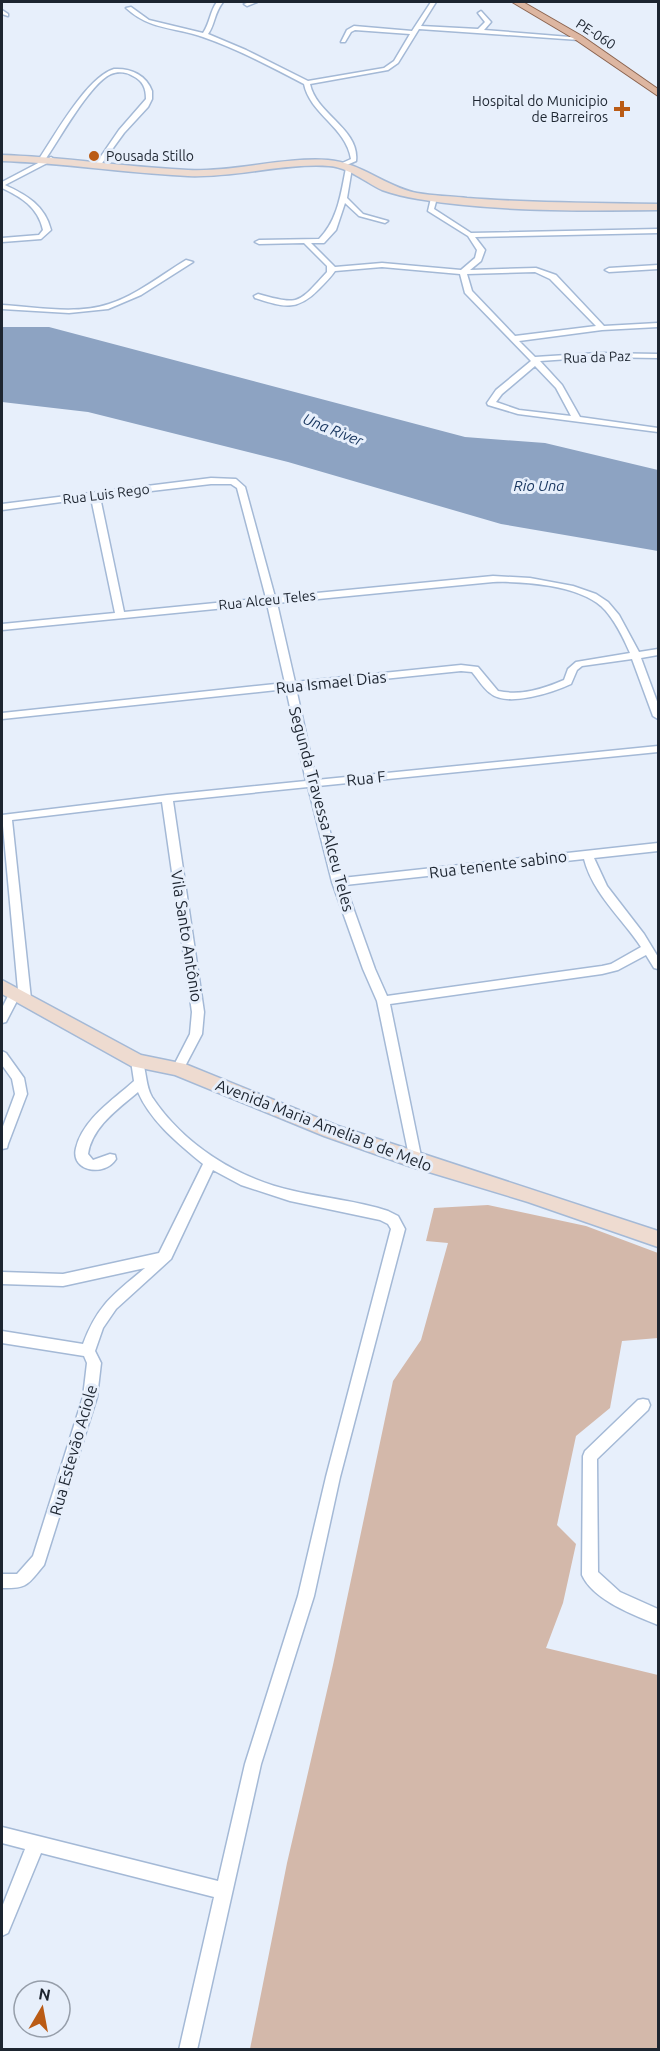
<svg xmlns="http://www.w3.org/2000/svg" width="660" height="2051" viewBox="0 0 660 2051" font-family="Ubuntu,sans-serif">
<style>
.green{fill:#d3b8aa}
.water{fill:#8da3c2}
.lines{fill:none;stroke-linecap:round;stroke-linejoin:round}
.street-casing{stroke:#a4b9d6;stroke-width:3}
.secondary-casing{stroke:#a4b9d6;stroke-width:3}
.primary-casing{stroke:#8b6450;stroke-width:2}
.street{fill:#fff;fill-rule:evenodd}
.secondary{fill:#eedbd0;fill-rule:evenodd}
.primary{fill:#ddb6a1;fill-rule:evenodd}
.poi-dot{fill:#ba5b15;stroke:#e7effb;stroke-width:2}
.labels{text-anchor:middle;stroke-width:6;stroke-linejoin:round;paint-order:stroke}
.far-street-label{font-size:14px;fill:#1d2530;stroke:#e7effb}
.far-poi-label{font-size:14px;fill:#1d2530;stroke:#e7effb;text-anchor:end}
.far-water-label{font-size:15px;font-style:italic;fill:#193760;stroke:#e7effb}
.street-label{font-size:16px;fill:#1d2530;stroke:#e7effb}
</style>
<rect width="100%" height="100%" fill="#e7effb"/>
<path class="green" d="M488,1205L586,1226L658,1253V1338L622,1341L610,1408L576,1436L557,1525L576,1544L563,1603L546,1648L658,1675V2049H250L287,1863L333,1665L393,1381L421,1340L448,1243L426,1241L434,1208Z"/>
<path class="water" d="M2,327H49L465,437L545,443L658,470V551L501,524L288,462L88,412L2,402Z"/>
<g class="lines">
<defs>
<path id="street" d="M217,2H223C214,13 215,25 208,34L246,50L308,81L384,68L394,61L410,34L355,30L351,32L345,42H341L347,30L354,26L412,31L431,2H436L421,26L478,29L485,22L478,13L481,11L491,22L484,30L582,38L579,40L419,29L398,63L388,70L310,84C316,114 360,129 356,161L342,167L340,166V164L351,159C346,127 310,114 304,84C271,67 238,49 203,37C174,27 150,30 126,8L131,7L149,20L203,33C210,23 210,11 217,2Z
M250,2H257L247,6L244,4Z
M2,10L8,14V16L2,14Z
M114,69C131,68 146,75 152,91V99L148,107L124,133L100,166H96L95,165L119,130L146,99C146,88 143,81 133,76C127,72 118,71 111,74C90,83 59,140 45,160L51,157L54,159L53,160L5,185C27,195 45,206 51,230L41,239L2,242V238L39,235L43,230C38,207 21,197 2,188V182L42,161L39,159C55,135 87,77 114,69Z
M349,166L352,168L347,198L363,214L388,221L385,223L359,216L345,203L336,230L324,243H311L335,267L382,263L461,270L475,258L477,250L468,236L428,211L431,198L434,196L437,198L434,209L471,233L658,229V233L475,237L485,250L481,261L470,270L536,268L556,275L604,326L658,323V327L602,330L519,341L535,357L598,353L658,354V358L598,357L540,361L562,385L580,417L658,428V432L518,414L488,405L487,403L496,390L531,361L465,293L460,274L382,267L335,271C331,277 325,283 319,289C297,312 283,307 255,298L254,296L258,294C301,306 298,303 327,272V266L304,243L259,244L255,242L259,240L319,239C338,220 341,193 346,168ZM535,272L550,279L596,326L515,336L472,291L467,274ZM535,366L556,388L571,416L519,410L496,402L502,394Z
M186,260L193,262L141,295L108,309L69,313L2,309V305C36,307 76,315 109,304C137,295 161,275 186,260Z
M658,265V269L609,272L605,270L609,268Z
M211,478L236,479L245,487L275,597L493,576L530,578L573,586L596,594L608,602L619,615L639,652L658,649V655L641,658L658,704V719L653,716L632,659L582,666L577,670L571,684C554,692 507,708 490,693C483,688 478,679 472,672L461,671L296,688L316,780L658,746V752L318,786L342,878L658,843V851L594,858L607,886L644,934L658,957V969L654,968L646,955L618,970L602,974L390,1004L422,1161L421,1165H411L410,1161L377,1001L363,969L332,882L308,787L173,801L204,1012L202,1034L182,1072H174L172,1069L190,1034L192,1012L162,802L12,820L31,999L25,1003L21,1002L19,997L6,1022L2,1023V1008L11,990H18L2,815L167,795L306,781L286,689L2,719V713L285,683L267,604L2,630V624L115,613L91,498L2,510V504ZM211,484H231L237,488L266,598L124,612L100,497ZM493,582C523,581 577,585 601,606C614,618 623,637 630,653L576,662L568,669L564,680C543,689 521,696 498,691L478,667L461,665L295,682L277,603ZM584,859C593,894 622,918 641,947L611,964L602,966L387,996L375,969L345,885Z
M2,1051L6,1053L24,1078L27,1094L8,1144L7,1148L2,1149V1129L15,1094L12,1079L2,1065Z
M137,1056L141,1058C147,1070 145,1085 152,1097C184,1145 238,1179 294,1191C324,1198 358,1201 388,1211L398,1216L405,1229L340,1477L314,1596L261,1764L197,2050H179L214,1897L41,1853L8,1933L2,1936V1907L25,1849L2,1843V1827L218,1881L245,1764L298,1596L326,1477L391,1229L388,1224L380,1220L290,1201L241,1185L213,1170L171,1259L116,1309L103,1328L95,1351L101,1363L97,1397L44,1565C28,1584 28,1589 2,1588V1574H17L33,1556L83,1397L87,1363L84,1356L2,1343V1331L83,1344C98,1304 114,1294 145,1268L63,1286L2,1284V1272L63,1274L159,1253L203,1164C179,1144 151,1122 138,1092C118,1109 92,1127 88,1154L93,1160L110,1154L115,1155L116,1159C105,1177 70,1172 76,1148C83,1119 113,1100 134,1081L131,1061L133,1058Z
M643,1399L648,1400L650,1405L648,1410L597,1459L598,1572L620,1592L658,1609V1625C634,1615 593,1600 582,1575L583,1456L585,1451L638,1400Z"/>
<path id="secondary" d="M2,155C64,157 126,167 188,170C235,172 281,157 328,160C360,162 386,187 417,193C433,196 451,196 467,198C531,203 594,203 658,204V210C579,211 496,212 418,199C406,197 393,194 382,190C365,182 348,167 329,166C282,163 235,178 188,176C126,173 64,163 2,161Z
M2,980L141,1055L185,1064L338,1126L658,1231V1247L528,1202L409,1166L324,1136L175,1075L131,1066L2,994Z"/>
<path id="primary" d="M512,2H523L582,36L658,89V96L576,40Z"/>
</defs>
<use href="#street" class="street-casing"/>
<use href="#secondary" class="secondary-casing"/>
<use href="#primary" class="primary-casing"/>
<use href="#street" class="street"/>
<use href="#secondary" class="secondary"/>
<use href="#primary" class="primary"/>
</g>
<g class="poi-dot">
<path d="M619 100h6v6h6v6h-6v6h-6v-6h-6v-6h6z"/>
<circle cx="94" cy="156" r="6"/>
</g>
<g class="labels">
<g class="far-street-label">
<text transform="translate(596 34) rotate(33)" y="5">PE-060</text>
<text transform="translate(597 357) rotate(-2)" y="5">Rua da Paz</text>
<text transform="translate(106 494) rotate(-7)" y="5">Rua Luis Rego</text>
<text transform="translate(267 600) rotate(-6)" y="5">Rua Alceu Teles</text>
</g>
<g class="far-poi-label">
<text x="608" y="106">Hospital do Municipio<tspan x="608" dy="16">de Barreiros</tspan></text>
<text x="106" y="161" text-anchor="start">Pousada Stillo</text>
</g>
<g class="far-water-label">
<text transform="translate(333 430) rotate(22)" y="5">Una River</text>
<text x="539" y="491">Rio Una</text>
</g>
<g class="street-label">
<text transform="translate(331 682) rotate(-6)" y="6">Rua Ismael Dias</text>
<text transform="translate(366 778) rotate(-6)" y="6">Rua F</text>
<text transform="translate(322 809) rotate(75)" y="6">Segunda Travessa Alceu Teles</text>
<text transform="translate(498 864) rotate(-7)" y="6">Rua tenente sabino</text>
<text transform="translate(187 936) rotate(81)" y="6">Vila Santo Antônio</text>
<text transform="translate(324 1125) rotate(21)" y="6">Avenida Maria Amelia B de Melo</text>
<text transform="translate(73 1450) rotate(-74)" y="6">Rua Estevão Aciole</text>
</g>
</g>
<rect width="660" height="2051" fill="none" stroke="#1d2530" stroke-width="6"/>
<g transform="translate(42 2009) rotate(10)"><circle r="28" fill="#e7effb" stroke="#969eaa" stroke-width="1.5"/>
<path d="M0-4.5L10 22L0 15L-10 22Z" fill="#ba5b15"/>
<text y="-9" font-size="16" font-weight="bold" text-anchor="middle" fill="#1d2530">N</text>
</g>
</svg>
